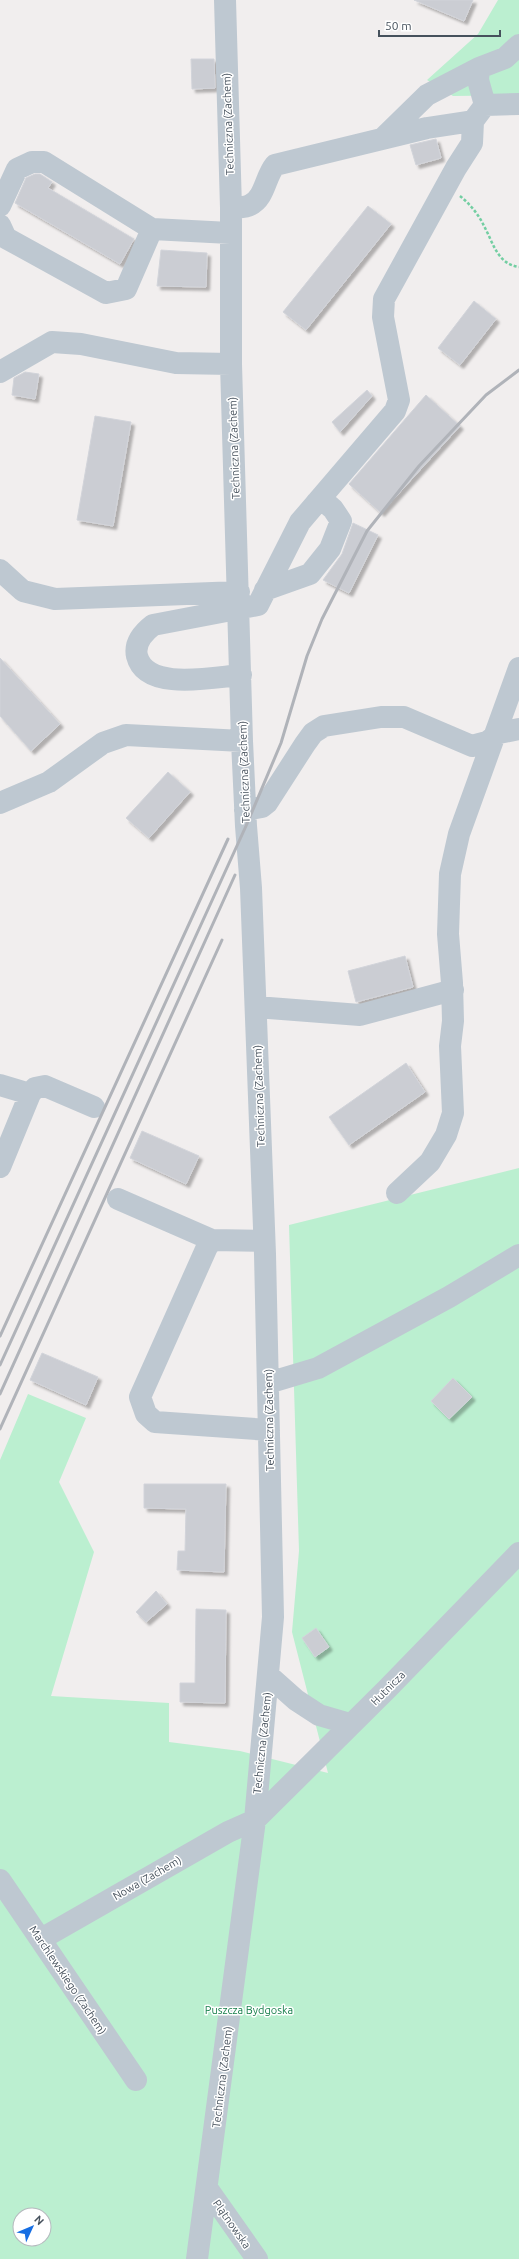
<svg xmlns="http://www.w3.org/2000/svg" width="519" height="2259" viewBox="0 0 519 2259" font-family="Ubuntu,sans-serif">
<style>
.green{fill:#bbefd0;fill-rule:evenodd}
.building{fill:#cbcdd3;stroke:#d2d4da;filter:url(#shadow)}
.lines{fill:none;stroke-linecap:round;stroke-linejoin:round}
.path{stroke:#73cea2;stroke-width:2.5;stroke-dasharray:3 2;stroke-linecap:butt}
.minor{stroke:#bec8d1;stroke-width:22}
.rail{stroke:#b0b3b9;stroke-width:3}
.labels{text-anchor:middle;stroke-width:3;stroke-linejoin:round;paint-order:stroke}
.street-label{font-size:11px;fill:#46515c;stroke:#fff}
.park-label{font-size:11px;fill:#157e4a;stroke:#fff}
</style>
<defs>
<filter id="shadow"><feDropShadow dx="3.5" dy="3.5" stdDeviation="1" flood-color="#0004"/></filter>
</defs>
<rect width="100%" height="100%" fill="#f1eeee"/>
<path class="green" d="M498,0H519V95L453,96L427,80L478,34Z
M519,1168V2259H0V1460L28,1394L86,1418L59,1482L94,1552L51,1696L169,1703V1742L240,1751L328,1773L292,1632L299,1551L289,1225ZM20,2215H44V2239H20Z"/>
<path class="building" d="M414,0H473L464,21Z
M191,59H214L215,88L192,89Z
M436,139L441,158L416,165L410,145Z
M35,174H40L52,182L48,188L134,239L120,264L15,203L26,178Z
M368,206L391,224L306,330L283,312Z
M161,250L207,253L206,287L157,286Z
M474,301L496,319L460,365L438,348Z
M25,372L39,374L35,399L12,395L14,378Z
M367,390L372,396L340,432L332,422Z
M426,395L460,426L381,513L349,484Z
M95,416L131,422L113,526L77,520Z
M353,523L378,535L349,593L323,580L342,554Z
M0,658L60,724L31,751L0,716Z
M168,772L190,792L149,838L126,818Z
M405,956L413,987L356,1002L348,971Z
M406,1063L425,1092L349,1145L329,1117Z
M142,1131L199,1156L186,1184L130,1158Z
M42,1353L98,1377L86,1405L30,1380Z
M453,1378L472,1397L449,1419L431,1401Z
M144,1484H226L224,1572L177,1570L178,1551H185L186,1509L144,1508Z
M156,1591L167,1604L146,1622L136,1612Z
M196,1609L226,1610L225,1703L180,1702V1683H195Z
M316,1628L329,1647L315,1657L302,1638Z"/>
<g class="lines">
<path class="path" d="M460,196C470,204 479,215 484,226C493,242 497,264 519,267"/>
<path class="minor" d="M485,105L478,80L479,68L505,58L519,45
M382,139L427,95L479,68
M0,206L17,169L32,162H44L152,229L230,233
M231,208C236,207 245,208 250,205C265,198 265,177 275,165L427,128L473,121L485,105L519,104
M0,225L6,238L106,293L126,289L152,229
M0,372L52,342L81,344L176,363L231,364
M0,570L23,591L55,599L239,592
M265,590L310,574L330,549L341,521L333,509L325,502L316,503
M241,675C214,677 146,692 137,656C134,643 144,632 153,625L258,605L300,522L395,411L399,400L383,317L384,299L456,168L472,143L473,121
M0,803L49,782L103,743L126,735L242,741
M245,810L262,807L267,803L305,744L313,733L324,726L381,717H404L472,746L487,742L499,733L519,729
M256,1007L360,1015L453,990
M0,1085L30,1094L35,1088L45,1086L94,1107
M0,1167L30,1094
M397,1193L430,1162L446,1135L453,1113L450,1046L453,1021L452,983L448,934L450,874L459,834L519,668
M118,1199L212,1240
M264,1241L212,1240L207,1247L140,1397L146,1414L155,1422L269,1430
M268,1383L318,1368L449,1297L519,1255
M269,1676L296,1700L319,1715L350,1724
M0,1880L136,2080
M41,1939L228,1832L255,1820L388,1688L519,1553
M207,2188L257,2259
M197,2259L255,1820L273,1617L265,1254L251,888L246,826L242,741L231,364V208L225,0"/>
<path class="rail" d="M0,1336L228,839
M0,1365L246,826L281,743L307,656L322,619L367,531L419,466L486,395L519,370
M0,1394L235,875
M0,1429L222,940"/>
</g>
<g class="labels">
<g class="street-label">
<text transform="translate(228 124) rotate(-92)" y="4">Techniczna (Zachem)</text>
<text transform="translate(234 448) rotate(-92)" y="4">Techniczna (Zachem)</text>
<text transform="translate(244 772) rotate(-92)" y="4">Techniczna (Zachem)</text>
<text transform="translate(259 1096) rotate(-92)" y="4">Techniczna (Zachem)</text>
<text transform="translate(269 1420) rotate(-91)" y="4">Techniczna (Zachem)</text>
<text transform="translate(388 1688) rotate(-45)" y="4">Hutnicza</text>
<text transform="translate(262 1743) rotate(-84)" y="4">Techniczna (Zachem)</text>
<text transform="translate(147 1878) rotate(-30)" y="4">Nowa (Zachem)</text>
<text transform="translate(68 1980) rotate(56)" y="4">Marchlewskiego (Zachem)</text>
<text transform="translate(222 2077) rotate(-83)" y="4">Techniczna (Zachem)</text>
<text transform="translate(232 2224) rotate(55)" y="4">Plątnowska</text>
</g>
<g class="park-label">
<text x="249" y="2014">Puszcza Bydgoska</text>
</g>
</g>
<g transform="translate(32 2227) rotate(46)"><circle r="19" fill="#ffffff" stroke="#b5b9be"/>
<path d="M0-3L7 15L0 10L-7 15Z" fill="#166ee3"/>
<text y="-6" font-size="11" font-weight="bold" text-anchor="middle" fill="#46515c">N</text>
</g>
<path d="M379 30v6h121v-6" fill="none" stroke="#46515c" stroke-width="2"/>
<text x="385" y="30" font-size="12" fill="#46515c" stroke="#ffffff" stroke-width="3" paint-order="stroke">50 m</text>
</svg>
